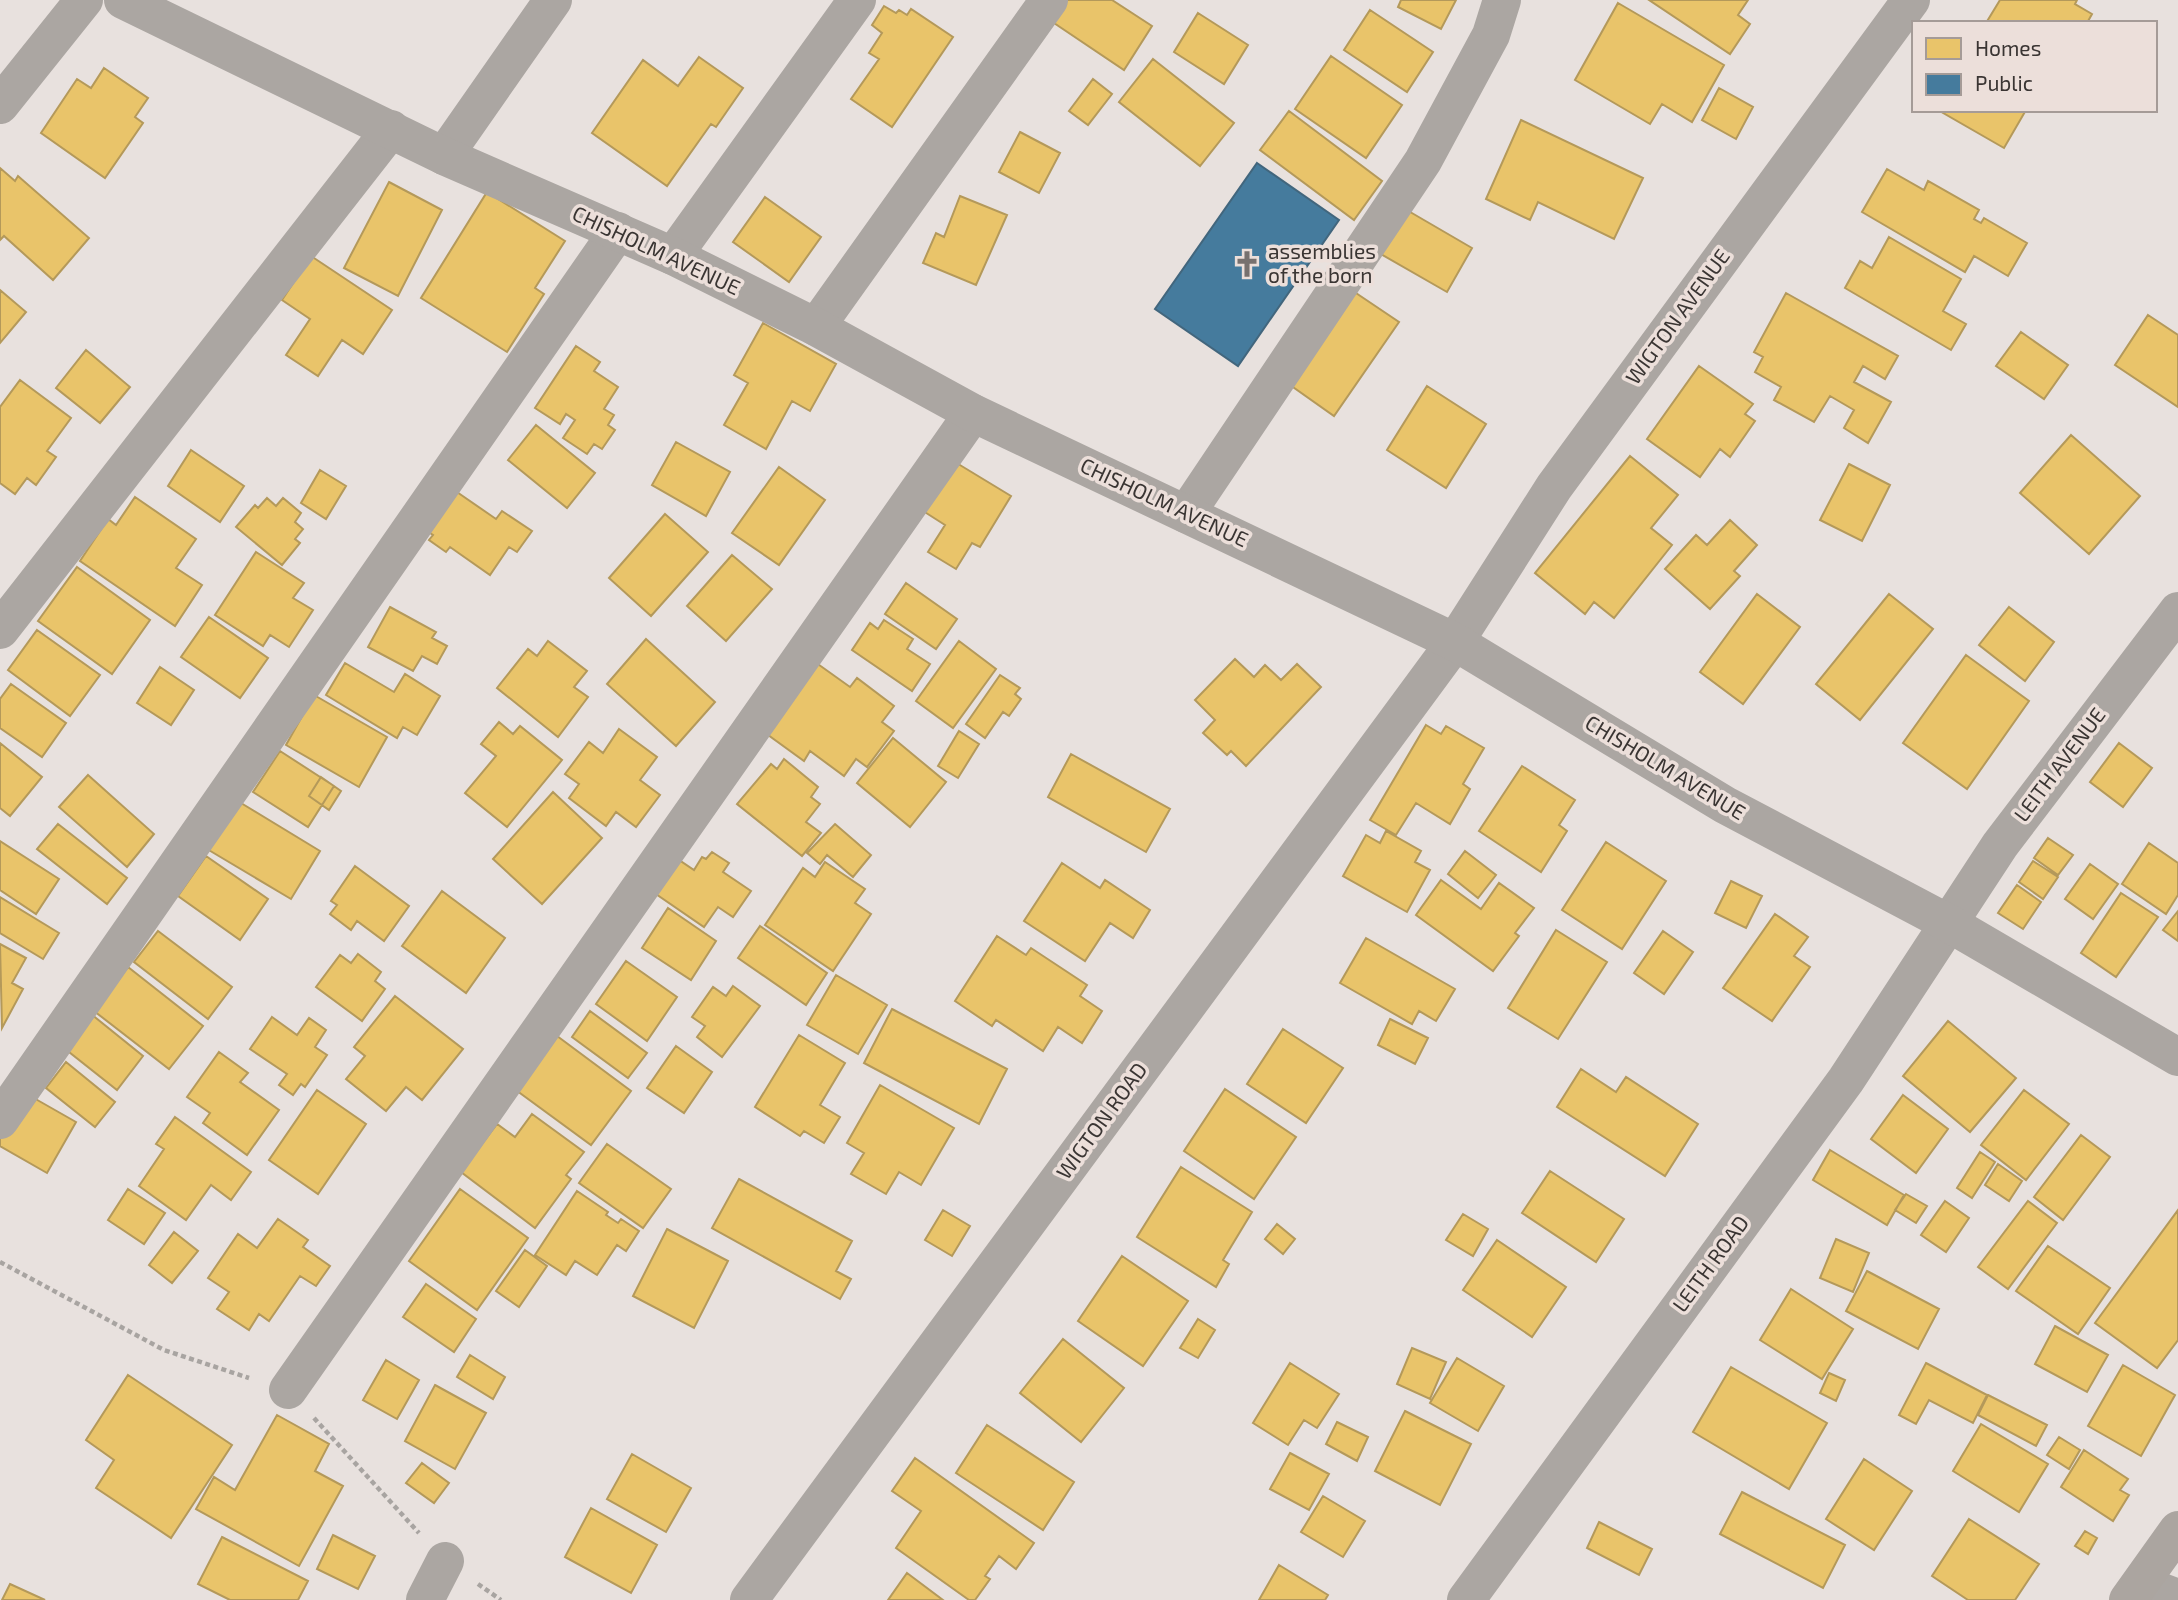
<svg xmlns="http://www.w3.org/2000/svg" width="2178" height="1600" viewBox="0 0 2178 1600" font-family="'Exo 2',sans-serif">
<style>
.homes{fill:#e9c46a;stroke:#b4995a;stroke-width:2}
.public{fill:#457b9d;stroke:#42667d;stroke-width:2}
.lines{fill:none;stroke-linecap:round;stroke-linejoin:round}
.path{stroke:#a8a4a1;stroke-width:4.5;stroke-dasharray:5 3.5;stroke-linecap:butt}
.minor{stroke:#aba6a2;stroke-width:38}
.tertiary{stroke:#aba6a2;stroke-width:38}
.secondary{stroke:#aba5a0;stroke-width:38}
.labels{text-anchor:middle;stroke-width:7;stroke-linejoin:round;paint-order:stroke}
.street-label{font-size:21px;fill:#3a3533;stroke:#ecdfda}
.poi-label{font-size:21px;fill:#3a3533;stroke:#ecdfda;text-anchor:start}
</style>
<rect width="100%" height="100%" fill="#e8e1de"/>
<path class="homes" d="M1064,0H1112L1152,26L1124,70L1051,21Z
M1401,0H1456L1441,29L1398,7Z
M1649,0H1748L1738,15L1750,24L1730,54Z
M2000,0H2077L2075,4L2092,14L2087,23H1986Z
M1618,3L1724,65L1692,122L1662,104L1650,124L1575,80Z
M884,6L896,13L899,10L907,15L911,9L953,37L892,127L851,99L879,59L869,53L882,33L872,25Z
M1370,10L1433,52L1407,92L1344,50Z
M1198,13L1248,45L1224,84L1174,52Z
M1331,56L1402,105L1366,158L1295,109Z
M699,57L743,88L716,127L711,124L667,186L592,133L643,60L678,86Z
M1153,59L1234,123L1200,166L1119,102Z
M104,68L148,98L135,117L143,123L105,178L41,133L77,79L91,88Z
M1093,79L1112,94L1088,125L1069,111Z
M1719,88L1753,107L1736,139L1702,120Z
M1938,110H2026L2004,148Z
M1289,111L1382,181L1354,220L1260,150Z
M1521,120L1643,178L1614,239L1538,202L1530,220L1486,199Z
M1020,132L1060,153L1039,193L999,172Z
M0,168L15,181L18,176L89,238L53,280L4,236L0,240Z
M1887,169L1924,190L1928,181L1979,210L1974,219L1981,223L1984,218L2027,243L2008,276L1974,256L1965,272L1862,212Z
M389,182L442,210L398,296L344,268Z
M487,192L565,241L535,288L544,294L507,352L421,298Z
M960,196L1007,215L976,285L923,263L936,233L944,237Z
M765,197L821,237L789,282L733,242Z
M1405,209L1472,248L1447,292L1379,253Z
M1889,237L1961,279L1943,311L1966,324L1951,350L1845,288L1860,261L1872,268Z
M311,256L392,310L363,354L342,340L318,376L286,355L310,319L282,300Z
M1347,287L1399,322L1334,416L1283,380Z
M0,290L26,312L0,343Z
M1786,293L1898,356L1885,379L1863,366L1854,382L1891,402L1868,443L1844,428L1854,410L1830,396L1814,422L1774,400L1781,387L1755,372L1763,357L1754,352Z
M2148,315L2178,335V407L2115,365Z
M763,323L836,364L810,411L792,401L766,449L724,425L748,383L734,375Z
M2021,332L2068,365L2044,399L1996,366Z
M576,346L600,362L594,371L618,387L604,409L614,415L608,425L615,430L602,449L594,444L587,454L563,438L575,420L566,414L560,424L535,408Z
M86,350L130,387L100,423L56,388Z
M1699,366L1753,404L1745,414L1755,421L1730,457L1720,449L1700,477L1647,439Z
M20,380L71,418L47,451L56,457L36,485L27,478L15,494L0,483V407Z
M1427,386L1486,424L1446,488L1387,450Z
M536,425L595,473L567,508L508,460Z
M2071,435L2140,496L2089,554L2020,493Z
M676,442L730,472L706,516L652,485Z
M191,450L244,486L220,522L168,486Z
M1630,456L1678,495L1651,528L1672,545L1614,618L1594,602L1585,614L1535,573Z
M950,459L1011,496L980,547L972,543L956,569L928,552L945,525L920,509Z
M1849,464L1890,485L1862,541L1820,520Z
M779,467L825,500L779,565L732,533Z
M320,470L346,486L326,519L301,503Z
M454,490L496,519L502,511L532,531L517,552L509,547L490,575L450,547L446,552L429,540L433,535L427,531Z
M135,497L196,539L176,568L202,585L175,626L80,561L108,519L116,525Z
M267,498L276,506L283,498L301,513L295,522L303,529L295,539L300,543L282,565L236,527L255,505L258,508Z
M665,514L708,552L651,616L609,578Z
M1730,520L1757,545L1734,571L1740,576L1710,609L1665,569L1696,535L1707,545Z
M256,552L304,583L293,598L313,610L289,647L270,635L263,646L215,615Z
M732,555L772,589L726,641L687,606Z
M77,567L150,620L112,674L38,621Z
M906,583L957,619L936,649L885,614Z
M1757,594L1800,627L1743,704L1700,672Z
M1889,594L1933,629L1860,720L1816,684Z
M390,607L436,632L432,638L447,646L437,664L422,656L413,671L368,647Z
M2009,607L2054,642L2025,681L1979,645Z
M209,617L268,658L240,698L181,657Z
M884,620L913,639L907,649L930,664L912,691L852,650L870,623L878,629Z
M37,630L100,675L70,716L8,670Z
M646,639L715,702L676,746L607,684Z
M548,641L587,671L574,687L588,697L558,737L497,688L528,649L537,656Z
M959,641L996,669L953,728L916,701Z
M1966,655L2029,701L1967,789L1903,743Z
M1235,659L1254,677L1265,665L1281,680L1297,664L1321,687L1246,766L1231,751L1227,755L1203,733L1215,720L1195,700Z
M815,662L850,687L857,678L894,706L882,722L894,731L867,767L856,759L844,776L810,751L804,761L764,732Z
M345,663L394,692L405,674L440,696L417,735L403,727L397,738L326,695Z
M160,667L194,690L171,725L137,703Z
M1000,675L1020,688L1015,694L1021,699L1009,716L1003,712L985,738L966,724Z
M11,684L66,723L42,757L0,728V699Z
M314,695L387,737L359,787L286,745Z
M499,722L513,734L520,726L562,760L507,827L465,793L496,756L481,744Z
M1426,725L1441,734L1446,726L1484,748L1463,784L1470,789L1450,824L1416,803L1396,835L1370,820Z
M619,729L657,757L640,780L660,795L636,827L616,812L606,826L569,798L579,784L565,774L589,742L603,753Z
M959,731L979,744L958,778L938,766Z
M893,738L946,782L910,827L857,783Z
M0,743L42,777L10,816L0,808Z
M2119,743L2152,768L2123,807L2090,782Z
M280,751L334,786L308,827L253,792Z
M1071,754L1170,809L1146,852L1048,797Z
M784,759L818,787L811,797L820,804L806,822L821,833L802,856L737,804L771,764L777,769Z
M1522,766L1575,800L1559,825L1567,831L1541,872L1479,831Z
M88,775L154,834L127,867L59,807Z
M321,777L341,791L329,810L309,796Z
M553,792L602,838L542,904L493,859Z
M236,800L320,851L291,899L207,849Z
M58,824L127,878L107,904L37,849Z
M835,824L871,855L853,877L827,855L820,864L807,853Z
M1386,831L1421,851L1415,862L1430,870L1407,912L1343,876L1366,835L1380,843Z
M2048,838L2073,855L2058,875L2034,858Z
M0,841L59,879L36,914L0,890Z
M1606,842L1666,881L1622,949L1562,910Z
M2149,843L2178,863V895L2166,914L2122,884Z
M1465,851L1496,875L1478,898L1448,874Z
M712,852L729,863L723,872L751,891L733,917L718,907L704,927L653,892L676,858L694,870L702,857L706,859Z
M206,856L268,899L240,940L178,896Z
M2033,861L2058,877L2043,899L2019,882Z
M825,862L865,889L855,903L871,914L833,971L765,925L803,868L815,877Z
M1062,863L1100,888L1105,880L1150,910L1133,938L1110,923L1085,961L1024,921Z
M2090,864L2118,884L2093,919L2065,899Z
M355,866L409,906L384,941L357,921L351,930L330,914L337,905L331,901Z
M1441,880L1481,909L1499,883L1534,908L1515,933L1519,936L1493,971L1416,915Z
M1731,881L1762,896L1746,928L1715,913Z
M2017,885L2041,902L2023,929L1998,913Z
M442,891L505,938L466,993L402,946Z
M2121,893L2158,917L2116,977L2081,953Z
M0,897L59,933L43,959L0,933Z
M668,908L716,941L691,980L642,948Z
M2178,911V941L2163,930Z
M1775,914L1808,937L1794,956L1810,967L1772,1021L1723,988Z
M760,926L827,973L806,1005L738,958Z
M1556,930L1607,962L1558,1039L1508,1008Z
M158,931L232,987L208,1019L134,962Z
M1663,931L1693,952L1664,994L1634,973Z
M997,936L1026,955L1031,948L1087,985L1080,996L1102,1011L1082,1043L1058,1027L1043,1051L996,1020L992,1026L955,1001Z
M1366,938L1455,989L1436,1021L1419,1011L1412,1024L1340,983Z
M0,944L26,958L12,983L23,989L2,1028Z
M358,954L381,972L375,981L385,989L362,1021L316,987L340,955L351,963Z
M626,961L677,997L647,1041L596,1004Z
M128,967L203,1026L169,1069L94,1011Z
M836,975L887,1005L858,1054L807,1025Z
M733,986L760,1006L722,1057L697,1037L705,1026L692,1017L713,987L726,996Z
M395,996L463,1049L422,1100L406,1087L386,1111L346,1079L365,1056L354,1047Z
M892,1009L1007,1069L979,1124L864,1063Z
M590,1011L647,1053L628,1078L572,1037Z
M91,1014L143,1056L117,1090L64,1048Z
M272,1017L297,1035L309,1018L326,1030L315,1047L327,1055L305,1087L301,1084L293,1095L279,1085L287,1074L250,1049Z
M1390,1019L1428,1038L1415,1064L1378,1045Z
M1948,1021L2016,1078L1970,1132L1903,1076Z
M1283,1029L1343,1068L1306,1123L1247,1084Z
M549,1030L631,1091L591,1145L509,1085Z
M799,1035L845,1063L820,1105L840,1117L824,1143L804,1131L800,1136L755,1107Z
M676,1046L712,1072L684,1113L647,1088Z
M219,1052L248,1073L240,1082L279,1110L247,1155L203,1123L210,1113L187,1097Z
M66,1062L115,1102L95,1127L46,1088Z
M1581,1069L1616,1092L1626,1077L1698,1124L1665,1176L1557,1107Z
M880,1085L954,1128L921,1185L899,1172L886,1194L851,1174L864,1153L847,1143Z
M1225,1089L1296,1137L1254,1199L1184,1151Z
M317,1090L366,1124L318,1194L269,1160Z
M2024,1090L2069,1124L2026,1180L1981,1145Z
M25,1093L76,1122L47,1173L0,1146V1138Z
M1903,1095L1948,1129L1916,1173L1871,1139Z
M532,1114L584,1152L566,1175L571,1179L535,1228L461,1172L497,1124L515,1137Z
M175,1117L251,1172L231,1200L211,1185L186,1220L139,1186L164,1149L156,1144Z
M2081,1135L2110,1157L2063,1220L2034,1197Z
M607,1144L671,1189L643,1228L579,1183Z
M1830,1150L1904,1195L1887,1225L1813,1180Z
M1980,1152L1995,1162L1972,1198L1957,1188Z
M1998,1164L2022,1181L2009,1201L1985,1185Z
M1181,1167L1252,1212L1223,1260L1229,1264L1216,1287L1137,1237Z
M1550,1171L1624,1219L1596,1262L1522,1213Z
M739,1179L852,1241L836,1271L851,1279L840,1299L712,1228Z
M128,1189L165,1213L144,1244L108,1220Z
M460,1189L528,1238L477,1310L409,1261Z
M577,1191L608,1212L606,1215L618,1223L621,1219L639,1231L626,1251L617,1245L597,1275L575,1261L566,1275L535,1255Z
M1906,1194L1927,1206L1916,1223L1895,1210Z
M1945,1201L1969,1218L1946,1252L1921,1235Z
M2028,1201L2057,1223L2008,1289L1978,1267Z
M943,1210L970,1226L952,1256L925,1240Z
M2178,1210V1340L2157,1368L2095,1323Z
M1463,1214L1488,1229L1473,1256L1446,1240Z
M278,1219L308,1240L303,1247L330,1266L316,1286L300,1276L269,1321L259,1314L249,1330L217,1309L229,1292L208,1278L238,1234L257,1248Z
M1277,1224L1295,1239L1283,1254L1265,1239Z
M667,1229L728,1261L694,1328L633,1296Z
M174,1232L198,1251L172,1283L149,1265Z
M1836,1239L1869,1253L1853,1292L1820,1278Z
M1497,1240L1566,1287L1532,1337L1463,1290Z
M2048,1246L2110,1288L2078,1334L2016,1291Z
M525,1250L547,1266L519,1307L496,1291Z
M1122,1256L1188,1301L1143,1366L1078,1321Z
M1867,1271L1939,1309L1918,1349L1846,1311Z
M426,1284L476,1319L454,1352L403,1317Z
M1791,1289L1853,1329L1822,1379L1760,1340Z
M1198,1319L1215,1330L1198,1358L1180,1348Z
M2055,1326L2108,1355L2087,1392L2035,1364Z
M1063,1339L1124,1388L1081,1442L1020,1393Z
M1412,1348L1446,1362L1430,1399L1397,1384Z
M470,1355L505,1377L493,1399L457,1377Z
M1457,1358L1504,1386L1478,1431L1430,1403Z
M386,1360L419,1380L397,1419L363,1400Z
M1290,1363L1339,1394L1317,1428L1304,1420L1288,1445L1253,1423Z
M1926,1363L1987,1395L1973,1423L1929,1400L1916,1424L1899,1415Z
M2123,1365L2175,1395L2141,1456L2088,1426Z
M1731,1367L1827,1423L1789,1489L1693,1432Z
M1829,1373L1845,1380L1836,1401L1820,1393Z
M128,1375L232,1445L171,1538L96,1488L114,1460L86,1440Z
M435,1385L486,1413L455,1469L405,1441Z
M1988,1395L2047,1425L2036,1446L1978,1415Z
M1405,1411L1471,1444L1440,1505L1375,1471Z
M277,1415L329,1444L315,1471L343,1486L299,1566L196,1509L214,1477L235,1490Z
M1337,1422L1368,1437L1357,1461L1326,1444Z
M1981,1424L2048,1464L2019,1512L1953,1471Z
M987,1425L1074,1482L1043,1530L956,1473Z
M2059,1437L2080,1450L2069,1469L2047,1455Z
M2084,1450L2128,1479L2120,1490L2129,1495L2113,1521L2061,1487Z
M1290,1453L1329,1474L1309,1510L1270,1489Z
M632,1454L691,1488L666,1532L607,1499Z
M915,1458L1034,1543L1016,1569L999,1556L985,1576L990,1579L975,1600H969L896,1548L921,1511L892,1491Z
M1864,1459L1912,1491L1874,1550L1826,1519Z
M422,1463L449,1483L434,1503L406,1483Z
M1742,1492L1845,1545L1823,1588L1720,1534Z
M1323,1496L1365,1521L1343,1557L1301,1532Z
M591,1508L657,1545L631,1593L565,1557Z
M1969,1519L2039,1564L2015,1600H1968L1932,1576Z
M1599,1522L1652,1549L1639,1575L1587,1548Z
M2085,1531L2097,1538L2088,1554L2075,1546Z
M333,1535L375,1556L358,1589L317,1569Z
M222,1537L308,1581L298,1600H230L198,1584Z
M1279,1565L1328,1595L1325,1600H1259Z
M907,1573L943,1600H888Z
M10,1584L45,1600H2Z"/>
<path class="public" d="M1257,163L1339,220L1238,366L1155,309Z"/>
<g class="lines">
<path class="path" d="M0,1262L164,1350L249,1378
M314,1418L419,1533
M478,1584L501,1600"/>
<path class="minor" d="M0,105L84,0
M444,156L553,0
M673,256L857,0
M816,327L1049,0
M1186,514L1423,161L1491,35L1502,0
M0,630L391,129
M0,1120L618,231
M288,1390L973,413
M2141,1584L2178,1598
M425,1600L445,1561
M749,1600L1455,642L1554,487L1911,0
M1466,1600L1846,1080L2000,845L2178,611"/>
<path class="tertiary" d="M123,0L444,156L673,256L816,327L973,413L1455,642L1725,805L1950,924L2178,1057"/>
<path class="secondary" d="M2128,1600L2178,1530"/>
</g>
<defs>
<symbol id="church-bare" viewBox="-9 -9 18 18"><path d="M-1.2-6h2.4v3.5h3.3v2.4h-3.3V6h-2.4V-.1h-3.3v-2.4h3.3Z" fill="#77716f" stroke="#ecdfda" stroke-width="2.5" paint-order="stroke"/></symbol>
</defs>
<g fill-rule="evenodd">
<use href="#church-bare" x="1228" y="245" width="38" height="38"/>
</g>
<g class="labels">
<g class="street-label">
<text transform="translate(656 251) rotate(25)" y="7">CHISHOLM AVENUE</text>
<text transform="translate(1678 317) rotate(-54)" y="7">WIGTON AVENUE</text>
<text transform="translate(1164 503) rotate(25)" y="7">CHISHOLM AVENUE</text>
<text transform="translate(2060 765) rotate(-53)" y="7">LEITH AVENUE</text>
<text transform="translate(1665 768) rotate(31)" y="7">CHISHOLM AVENUE</text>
<text transform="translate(1102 1121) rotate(-54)" y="7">WIGTON ROAD</text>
<text transform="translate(1711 1264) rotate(-54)" y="7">LEITH ROAD</text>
</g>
<g class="poi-label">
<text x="1268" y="259">assemblies<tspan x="1268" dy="24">of the born</tspan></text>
</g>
</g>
<rect x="1912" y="21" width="245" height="91" fill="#ecdfda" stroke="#a59b97" stroke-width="2"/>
<rect x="1926" y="38" width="35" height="21" fill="#e9c46a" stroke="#a59b97" stroke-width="2"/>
<text x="1975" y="56" font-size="21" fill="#3a3533">Homes</text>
<rect x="1926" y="74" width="35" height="21" fill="#457b9d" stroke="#a59b97" stroke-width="2"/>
<text x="1975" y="91" font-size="21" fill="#3a3533">Public</text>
</svg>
